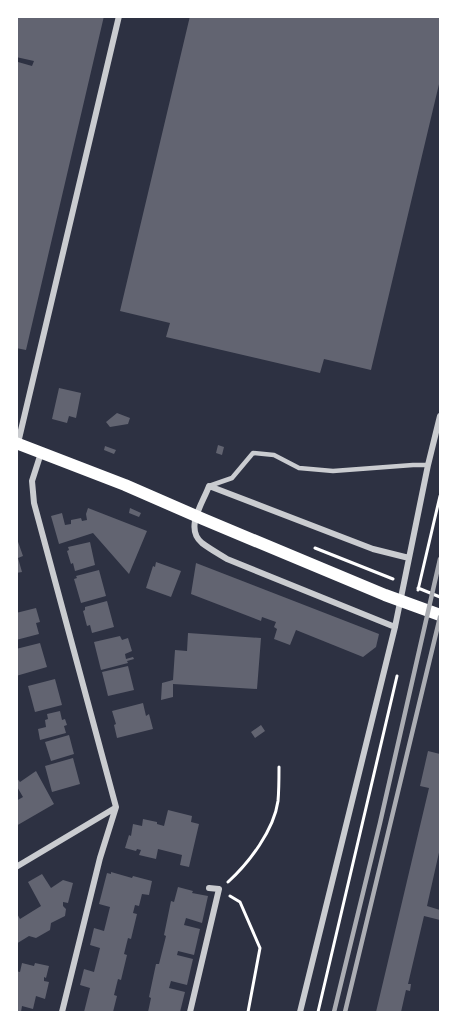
<svg xmlns="http://www.w3.org/2000/svg" width="457" height="1029" viewBox="0 0 457 1029" font-family="'Asap Condensed',sans-serif">
<style>
.building{fill:#626471}
.lines{fill:none;stroke-linecap:round;stroke-linejoin:round}
.path{stroke:#fff;stroke-width:3}
.service{stroke:#caccd0;stroke-width:4.5}
.minor{stroke:#caccd0;stroke-width:6}
.secondary{stroke:#fff;stroke-width:12}
.rail{stroke:#abadb3;stroke-width:4.5}
</style>
<rect width="100%" height="100%" fill="#2d3142"/>
<path class="building" d="M16,16H104L26,350L16,348V70L18,62L32,66L34,61L16,57Z
M190,16H440V80L371,370L324,359L320,373L166,337L170,323L120,311Z
M59,388L81,393L76,418L69,416L67,423L52,419Z
M117,413L130,418L128,424L110,427L106,422Z
M218,445L224,447L222,455L216,453Z
M105,446L116,450L114,454L104,450Z
M88,508L147,531L129,574L93,533L59,544L51,516L62,513L65,525L71,524V520L81,518L82,521L87,520L86,514Z
M130,508L141,513L139,517L129,513Z
M16,536L23,556L18,558L22,572L16,573Z
M90,542L95,565L75,571L73,563L71,564L67,551L69,550L68,547Z
M156,562L181,571L171,597L146,588L153,566L155,567Z
M196,563L379,634L376,647L363,657L296,630L290,645L274,639L277,629L274,627L276,622L262,617L261,621L191,594Z
M99,570L106,596L81,603L74,579L77,578L76,576Z
M107,601L114,627L92,633L90,625L87,626L83,611L85,610V607Z
M36,608L40,622L36,623L39,634L16,640V613Z
M188,633L261,638L257,689L173,684V697L161,700L162,683L173,680L175,650L187,651Z
M120,636L122,640L128,638L132,651L125,654L126,659L133,657L134,659L127,661L128,663L101,670L94,642Z
M40,643L47,667L16,676V649Z
M128,666L134,690L108,696L102,672Z
M55,679L62,705L35,712L28,686Z
M143,703L146,716L149,714L153,729L117,738L114,725L116,724L112,711Z
M60,711L62,720L65,719L67,725L64,726L66,733L40,740L38,729L46,727L45,720L48,719L47,714Z
M261,725L265,731L255,738L251,732Z
M69,735L74,754L51,761L45,742Z
M428,751L440,754V848L427,906L440,910V920L424,916L408,984H411L410,991L406,990L401,1012H376L429,788L420,786Z
M73,758L80,784L52,792L45,766Z
M36,771L54,804L16,826V801L23,797L16,785V777L20,782Z
M168,810L192,816L191,822L199,824L189,867L180,865L182,855L158,849L156,859L139,855L141,850L137,849L136,851L125,848L129,835L131,836L133,824L142,826L143,819L157,822V824L164,826Z
M111,872L132,878L133,876L152,881L149,895L142,894L139,906L135,905L133,913L137,914L131,939L128,938L124,954L127,955L121,980L118,979L114,995L117,996L113,1012H84L90,988L80,985L84,969L94,972L100,948L90,945L94,928L104,931L110,907L99,904L107,873L111,874Z
M42,874L51,888L63,880L73,883L68,903L63,902V906L66,909L65,916L51,923L50,930L36,938L29,936L16,944V912L20,919L41,906L28,882Z
M178,887L193,891L192,893L208,896L202,923L186,918L184,925L200,929L194,955L178,951L177,955L193,959L187,985L171,981L169,988L185,992L180,1012H148L151,998L149,997L156,964H159L166,936L164,935L171,901L174,902Z
M22,963L34,966L35,963L49,966L46,978L44,977V981L49,982L45,999L36,996L33,1009L22,1006L21,1012H16V971L20,972Z"/>
<g class="lines">
<path class="path" d="M315,548L393,579
M418,588L440,597
M418,590L440,496
M228,882C249,863 274,830 278,801C279,790 279,778 279,767
M230,896L240,902L260,948L248,1012
M318,1012L397,676"/>
<path class="service" d="M209,486L232,478L253,453L274,455L299,468L333,471L413,465H428"/>
<path class="minor" d="M18,443L119,16
M41,453L32,481L34,503L116,807
M395,627L227,559C219,554 210,549 202,543C184,528 203,503 209,486L373,549L409,558
M16,867L115,808
M62,1012L100,858L116,807
M190,1012L219,889L209,888
M300,1012L395,627L428,465L440,416"/>
<path class="secondary" d="M16,443L125,485L203,519L385,595L440,615"/>
<path class="rail" d="M334,1012L380,823L440,559
M345,1012L440,617"/>
</g>
<rect width="457" height="1029" fill="none" stroke="#ffffff" stroke-width="36"/>
</svg>
